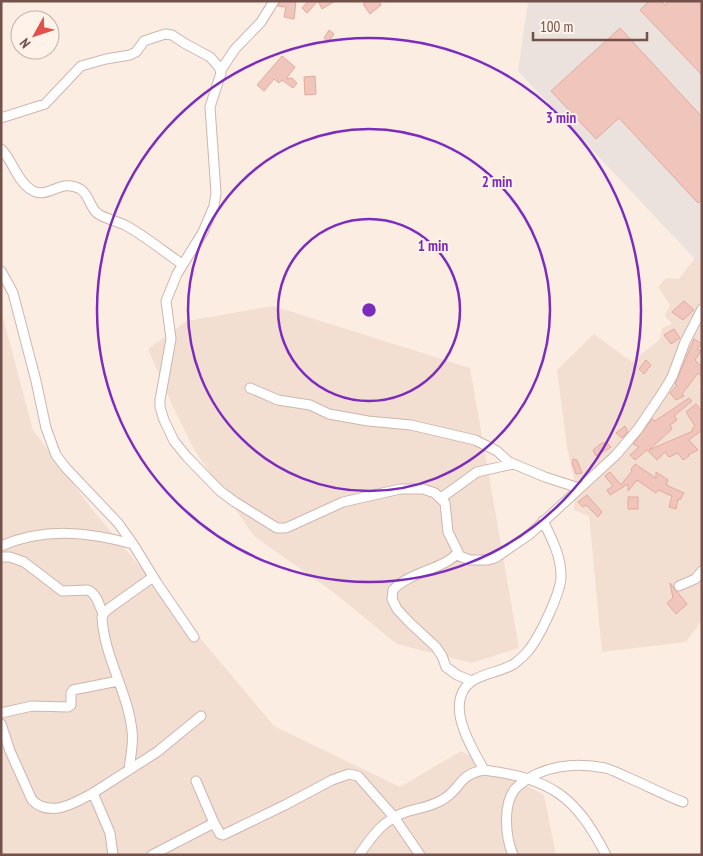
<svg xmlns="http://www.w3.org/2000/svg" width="703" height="856" viewBox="0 0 703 856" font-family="'PT Sans Narrow',sans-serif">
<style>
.residential{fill:#f3ded2}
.industrial{fill:#ebe2de}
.building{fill:#f0c6bc;stroke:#e3a99c}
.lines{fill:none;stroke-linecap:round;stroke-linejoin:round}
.street-casing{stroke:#cfb5ad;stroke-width:11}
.street{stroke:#fff;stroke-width:9}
.ring{fill:none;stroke:#7b2cbf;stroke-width:2.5}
.centre{fill:#7b2cbf;stroke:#fff2e9;stroke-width:2.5}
.ring-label{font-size:15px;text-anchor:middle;font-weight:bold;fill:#7b2cbf;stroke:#fff2e9;stroke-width:4;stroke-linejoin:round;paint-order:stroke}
</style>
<rect width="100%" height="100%" fill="#fcede3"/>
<path class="residential" d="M695,258L702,263V383L698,387L702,388V620L686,642L602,652L589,516L574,510L576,488L567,447L557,370L594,334L632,362L660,339L662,328L672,324L665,316L670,305L658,287L666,278L679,279Z
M273,306L470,368L519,648L472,663L397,644L333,592L254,536L195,451L173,407L148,349L187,321Z
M1,310L33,430L91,508L274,726L400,787L461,751L544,795L556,855H1Z"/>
<path class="industrial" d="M528,1H702V263L693,257L518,71Z"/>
<path class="building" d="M280,1H296L294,19L284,17L286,7L278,6Z
M308,1H318L307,13L302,8Z
M318,1H335L322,9Z
M367,1H379L381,5L370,14L363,4Z
M649,1H661L665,5L669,1H702V75L640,10Z
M620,28L702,117V200L698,203L619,118L596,139L551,91Z
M329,30L334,34L329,41L324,38Z
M282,56L295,67L286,79L292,78L297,83L293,88L282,80L279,83L274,79L264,91L257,85Z
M315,76L316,94L305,95L304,77Z
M684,301L694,310L683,320L672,312Z
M674,329L680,338L671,344L664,335Z
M694,339L702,344L697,349L701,351L695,360L702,367V377L698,373L682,394L684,396L676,400L670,393L677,385L675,384Z
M646,360L651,365L644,374L639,369Z
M689,398L692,401L674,416L677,420L670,425L672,429L649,450L693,431L692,429L695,426L686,412L696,404L702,411V430L689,440L698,450L688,455L689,456L683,460L678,453L669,457L665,452L657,460L647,450L635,460L630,455L639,447L633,444L652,419L655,421Z
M625,426L628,432L622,438L616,433Z
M602,443H607L611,447L596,456L593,450Z
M573,459L577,460L582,473L576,474L572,463Z
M635,464L656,478V472L668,480L666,485L684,493L680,500L678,499L676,509L669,507L672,496L658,490L656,493L637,480L628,491V484L610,495L607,490L613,486L605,476L610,472L621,485L632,471L631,469Z
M587,495L602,512L598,517L586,505L583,507L578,502Z
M628,497H638V509H628Z
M670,583L687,604L676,614L667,603L673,598Z"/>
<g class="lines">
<defs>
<path id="street" d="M221,70L235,49L261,22L274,1
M1,118L45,104L81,66L106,59L130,55L136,52L144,41L165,34L172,35L184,43L210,57L219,67L221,73L210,107L216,193L214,206L203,232L177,274L166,301L171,339L160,400V407L164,420L174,441L187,457L220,491L235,502L277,528H286L343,502L400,489H423L435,493L445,503L448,532L458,552C446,569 408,572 393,590L392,599L397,609L409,622L436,647L442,656L446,667L457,675L472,681
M1,149C13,161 16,179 30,189C47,202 60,177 80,189C89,194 89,206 97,213C105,219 117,221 125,225C145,236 163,251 182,264
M1,271L13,293L36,381L46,428L56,455L66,468L118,523L133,544L157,583L194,637
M250,388L278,400L310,405L329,414L368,421L411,425L475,440L497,451L509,462L545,477L579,488
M441,498L477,472L513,464
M1,546C45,527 88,532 133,544
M457,555L470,560H488L495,558L530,534L616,455L638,429L663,392L672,377L685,342L702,309
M1,557H10L24,562L62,591L88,590C97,594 99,605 103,614
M679,586L695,579L702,571
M1,713L32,706L68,707L71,705V693L73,690L118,681
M1,724L10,751L32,800C50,818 75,803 93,793
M129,770C130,758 134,744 132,731C128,692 104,657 102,617L105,612L111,607L153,577
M484,770C474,752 453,718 461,696C468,673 496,675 514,664C519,660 525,655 528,651C539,638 562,591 561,575C561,556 551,537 543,521
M214,823L220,834L223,835L285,805L332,780L349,774L358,776L394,817L420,855
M113,855L110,833L93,793L157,752L201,716
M152,855L214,823L196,781
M359,855C372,836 384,819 406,812C418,808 431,807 442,800C462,789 457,775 484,770C551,779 575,795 606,855
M513,855C505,836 502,800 518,786C542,765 576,762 605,768C613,770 620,774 627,777C646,785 664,795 683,802"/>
</defs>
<use href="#street" class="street-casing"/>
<use href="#street" class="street"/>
</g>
<g class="ring">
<circle cx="369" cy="310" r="91"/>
<circle cx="369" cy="310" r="181"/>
<circle cx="369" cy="310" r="272"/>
</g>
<circle cx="369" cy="310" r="8" class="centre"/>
<g class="ring-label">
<text x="561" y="123">3 min</text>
<text x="497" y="187">2 min</text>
<text x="433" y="251">1 min</text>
</g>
<rect width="703" height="856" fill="none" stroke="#73504a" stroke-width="5"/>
<g transform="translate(35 35) rotate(230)"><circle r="24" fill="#fff2e9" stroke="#c7b1a9"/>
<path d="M0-4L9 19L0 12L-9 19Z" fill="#e34f4b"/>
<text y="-8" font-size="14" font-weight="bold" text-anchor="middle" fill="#73504a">N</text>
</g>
<path d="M533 32v8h114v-8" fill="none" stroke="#73504a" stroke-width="2.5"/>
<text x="540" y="32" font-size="15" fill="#73504a" stroke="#fff2e9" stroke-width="4" paint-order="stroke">100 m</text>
</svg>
